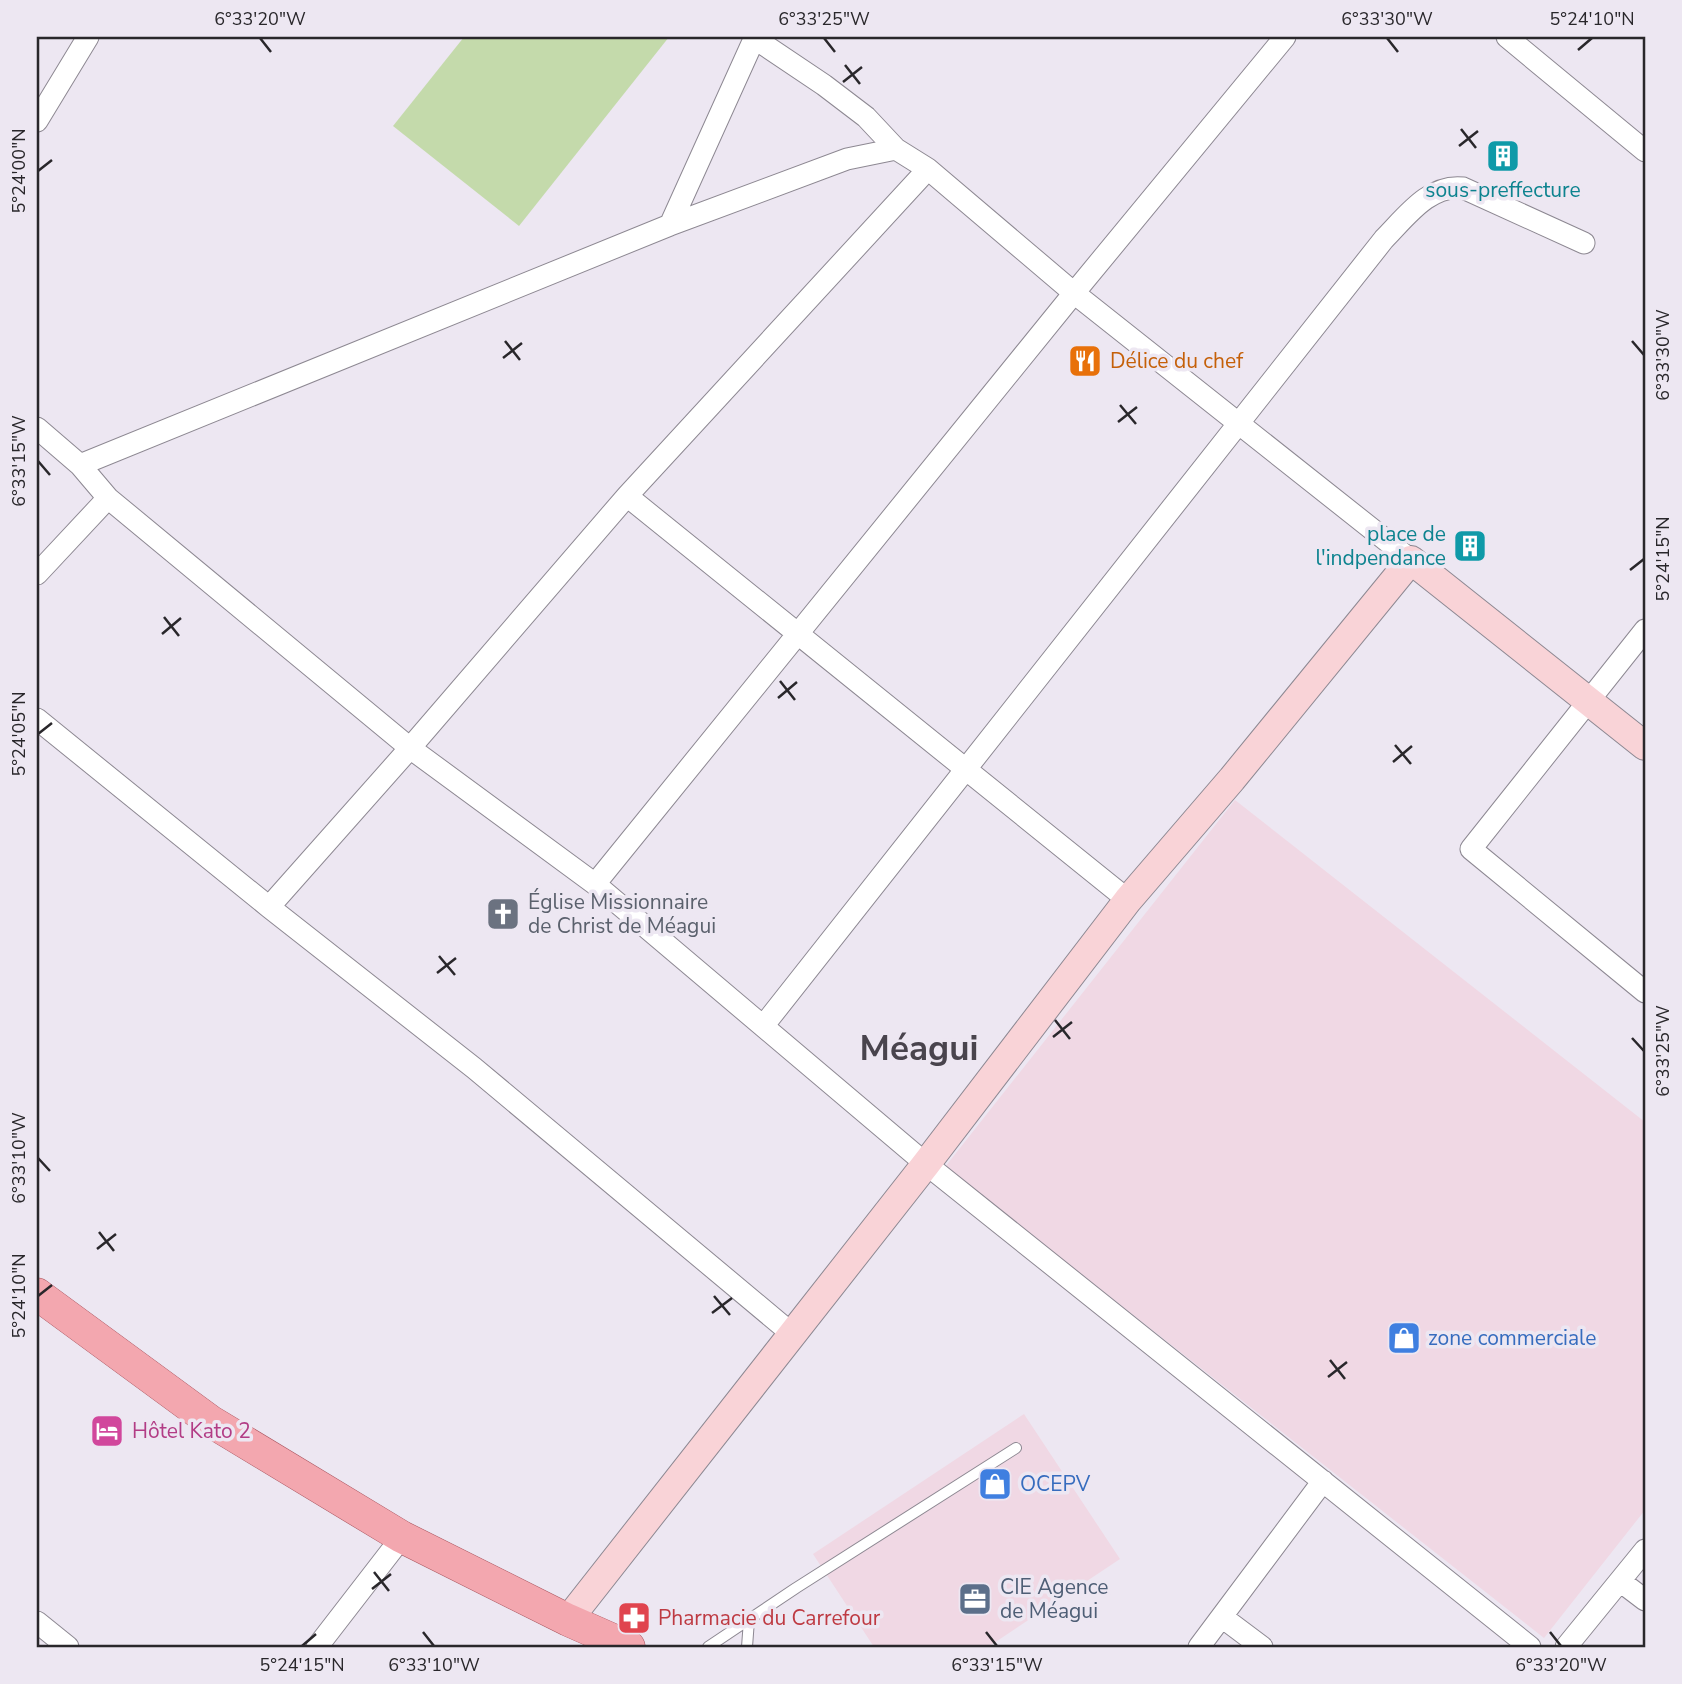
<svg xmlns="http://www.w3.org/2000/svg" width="1682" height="1684" viewBox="0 0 1682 1684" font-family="'Nunito Sans',sans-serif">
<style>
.commercial{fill:#f0d8e4}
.green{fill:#c4daab}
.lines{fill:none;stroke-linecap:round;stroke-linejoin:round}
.lane-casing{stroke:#8d8892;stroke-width:12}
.street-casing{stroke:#8d8892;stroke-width:23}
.secondary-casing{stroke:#8d8892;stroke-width:30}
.primary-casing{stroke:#a7545e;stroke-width:33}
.lane{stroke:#fff;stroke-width:10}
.street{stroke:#fff;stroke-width:21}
.secondary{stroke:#f9d3d7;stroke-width:28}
.primary{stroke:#f3a7af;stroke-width:32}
.ticks{fill:none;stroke:#29272b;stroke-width:2.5}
.labels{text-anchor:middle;stroke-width:7;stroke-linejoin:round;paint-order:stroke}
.culture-label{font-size:21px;fill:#0d838f;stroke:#ede7f2}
.food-label{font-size:21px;fill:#c56008;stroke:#ede7f2;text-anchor:start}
.worship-label{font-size:21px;fill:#5b616d;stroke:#ede7f2;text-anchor:start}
.shop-label{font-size:21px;fill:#366cbe;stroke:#ede7f2;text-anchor:start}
.hotel-label{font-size:21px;fill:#b23c85;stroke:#ede7f2;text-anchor:start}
.service-label{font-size:21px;fill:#4e5e75;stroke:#ede7f2;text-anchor:start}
.health-label{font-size:21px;fill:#be3a42;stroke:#ede7f2;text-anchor:start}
.town-label{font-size:35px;font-weight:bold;fill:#49444d;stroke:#ede7f2}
.neatline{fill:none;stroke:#29272b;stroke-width:2.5}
.ticks-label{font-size:18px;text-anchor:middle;fill:#29272b}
</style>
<rect width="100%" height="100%" fill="#ede7f2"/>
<path class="commercial" d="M1235,800L1645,1122V1510L1544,1638L945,1167Z
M1024,1414L1120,1559L988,1647H874L813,1554Z"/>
<path class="green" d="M464,37H669L519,226L393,126Z"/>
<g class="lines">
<defs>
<path id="lane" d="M708,1647L796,1588L1016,1448
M747,1647L749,1620"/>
<path id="street" d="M1507,37L1645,151
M754,38L824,85L866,117L896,149
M37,121L88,37
M670,225L755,37
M37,428L80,465L108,498
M80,465L670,225L847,159L896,149L928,169L1074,293L1411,560
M627,496L1128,900
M37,574L108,498L410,748L595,884L926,1164L1530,1647
M1645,630L1471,849L1645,992
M37,719L269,907L474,1068L791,1333
M595,884L1074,293L1285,37
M269,907L410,748L627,496L928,169
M764,1025L1384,239C1406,217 1429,184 1463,188L1584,243
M1620,1581L1645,1600
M1222,1617L1262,1647
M37,1622L68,1647
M317,1647L402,1537
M1199,1647L1323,1481
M1566,1647L1645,1550"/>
<path id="secondary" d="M568,1620L926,1164L1128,900L1232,779L1411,560L1645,746"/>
<path id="primary" d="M37,1294L210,1421L402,1537L568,1620L629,1647"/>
</defs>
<use href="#lane" class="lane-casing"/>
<use href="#street" class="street-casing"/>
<use href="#secondary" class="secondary-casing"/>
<use href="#primary" class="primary-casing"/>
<use href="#lane" class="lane"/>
<use href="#street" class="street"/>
<use href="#secondary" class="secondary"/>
<use href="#primary" class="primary"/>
</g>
<path class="ticks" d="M260,38L271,52M824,38L835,52M1387,38L1398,52M1578,50L1592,38M845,65L860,84M843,82L862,67M1461,129L1476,148M1459,146L1478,131M38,171L52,160M505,341L520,360M1632,341L1644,355M503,358L522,343M1120,405L1136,424M1118,422L1137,407M38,461L50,475M1630,570L1644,559M164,617L179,636M162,634L181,618M780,681L795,700M778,698L797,682M38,734L52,723M1395,745L1411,764M1393,762L1412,746M439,956L455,975M437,973L456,958M1055,1020L1070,1039M1053,1037L1072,1022M1632,1038L1644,1051M38,1158L50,1171M99,1232L114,1251M97,1249L116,1234M38,1296L52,1285M714,1296L730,1315M712,1313L732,1298M1330,1360L1345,1379M1328,1377L1347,1362M374,1572L389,1591M372,1589L391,1574M423,1632L434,1646M986,1632L997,1646M1550,1632L1561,1646M302,1646L316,1634"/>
<defs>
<symbol id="building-square" viewBox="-11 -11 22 22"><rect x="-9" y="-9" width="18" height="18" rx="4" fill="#0f9aa8" stroke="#ede7f2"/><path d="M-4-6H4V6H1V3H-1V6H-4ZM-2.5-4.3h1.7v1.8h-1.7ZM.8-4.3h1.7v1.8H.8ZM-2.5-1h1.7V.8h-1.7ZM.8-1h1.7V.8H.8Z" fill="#fff"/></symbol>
<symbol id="restaurant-square" viewBox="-11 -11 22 22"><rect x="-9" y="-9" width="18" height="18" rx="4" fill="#e8710a" stroke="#ede7f2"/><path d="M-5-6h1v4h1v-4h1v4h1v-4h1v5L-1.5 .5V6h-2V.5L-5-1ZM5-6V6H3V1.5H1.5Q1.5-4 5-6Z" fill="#fff"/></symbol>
<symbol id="church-square" viewBox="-11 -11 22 22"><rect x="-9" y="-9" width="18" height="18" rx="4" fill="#6b7280" stroke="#ede7f2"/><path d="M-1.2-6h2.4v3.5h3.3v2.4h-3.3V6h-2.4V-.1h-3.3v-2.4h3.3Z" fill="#fff"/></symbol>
<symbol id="shop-square" viewBox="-11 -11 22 22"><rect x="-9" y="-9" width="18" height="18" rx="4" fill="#3f7fe0" stroke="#ede7f2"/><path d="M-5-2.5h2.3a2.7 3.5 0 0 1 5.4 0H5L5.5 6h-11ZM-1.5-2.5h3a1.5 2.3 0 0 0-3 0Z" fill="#fff"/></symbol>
<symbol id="hotel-square" viewBox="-11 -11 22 22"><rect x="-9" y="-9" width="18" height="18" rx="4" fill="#d1479c" stroke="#ede7f2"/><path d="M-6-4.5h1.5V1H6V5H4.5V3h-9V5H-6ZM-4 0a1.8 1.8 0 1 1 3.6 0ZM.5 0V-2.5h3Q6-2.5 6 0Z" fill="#fff"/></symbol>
<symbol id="office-square" viewBox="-11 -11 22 22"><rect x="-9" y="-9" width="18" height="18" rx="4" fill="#5c6f8a" stroke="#ede7f2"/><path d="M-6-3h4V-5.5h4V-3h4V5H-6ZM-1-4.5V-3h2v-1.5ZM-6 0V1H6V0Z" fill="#fff"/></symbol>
<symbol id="pharmacy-square" viewBox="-11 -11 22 22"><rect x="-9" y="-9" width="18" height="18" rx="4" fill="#e0444e" stroke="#ede7f2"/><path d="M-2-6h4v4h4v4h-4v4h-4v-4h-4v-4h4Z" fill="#fff"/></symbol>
</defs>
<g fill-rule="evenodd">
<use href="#building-square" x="1484" y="137" width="38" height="38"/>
<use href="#restaurant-square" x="1066" y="342" width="38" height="38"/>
<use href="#building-square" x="1451" y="527" width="38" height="38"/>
<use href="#church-square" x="484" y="895" width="38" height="38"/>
<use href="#shop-square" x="1385" y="1319" width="38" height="38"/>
<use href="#hotel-square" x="88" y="1412" width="38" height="38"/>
<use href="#shop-square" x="976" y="1465" width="38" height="38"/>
<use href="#office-square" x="956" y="1580" width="38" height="38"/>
<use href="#pharmacy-square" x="615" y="1599" width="38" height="38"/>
</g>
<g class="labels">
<g class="culture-label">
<text x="1503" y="197">sous-preffecture</text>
<text x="1446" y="541" text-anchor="end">place de<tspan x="1446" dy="24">l'indpendance</tspan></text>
</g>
<g class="food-label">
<text x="1110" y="368">Délice du chef</text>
</g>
<g class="worship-label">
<text x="528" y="909">Église Missionnaire<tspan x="528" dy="24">de Christ de Méagui</tspan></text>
</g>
<g class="shop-label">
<text x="1428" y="1345">zone commerciale</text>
<text x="1020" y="1491">OCEPV</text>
</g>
<g class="hotel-label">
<text x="132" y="1438">Hôtel Kato 2</text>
</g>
<g class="service-label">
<text x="1000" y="1594">CIE Agence<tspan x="1000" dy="24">de Méagui</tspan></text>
</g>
<g class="health-label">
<text x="658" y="1625">Pharmacie du Carrefour</text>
</g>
<g class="town-label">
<text x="919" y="1060">Méagui</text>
</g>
</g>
<rect width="1682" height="1684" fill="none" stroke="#ede7f2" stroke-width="77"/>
<rect x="38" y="38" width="1606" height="1608" class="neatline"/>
<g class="ticks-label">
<text x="260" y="25">6°33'20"W</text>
<text x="824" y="25">6°33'25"W</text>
<text x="1387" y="25">6°33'30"W</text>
<text x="1592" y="25">5°24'10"N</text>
<text transform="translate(19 171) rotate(-90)" y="6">5°24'00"N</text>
<text transform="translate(1663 355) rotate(-90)" y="6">6°33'30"W</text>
<text transform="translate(19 461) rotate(-90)" y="6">6°33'15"W</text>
<text transform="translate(1663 559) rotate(-90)" y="6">5°24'15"N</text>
<text transform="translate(19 734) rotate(-90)" y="6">5°24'05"N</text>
<text transform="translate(1663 1051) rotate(-90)" y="6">6°33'25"W</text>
<text transform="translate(19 1158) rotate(-90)" y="6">6°33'10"W</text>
<text transform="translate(19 1296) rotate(-90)" y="6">5°24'10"N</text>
<text x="302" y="1671">5°24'15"N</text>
<text x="434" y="1671">6°33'10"W</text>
<text x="997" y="1671">6°33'15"W</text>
<text x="1561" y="1671">6°33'20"W</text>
</g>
</svg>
